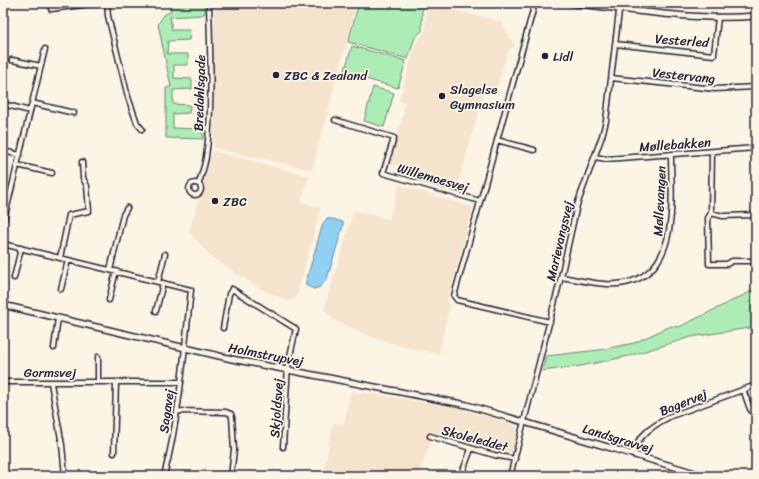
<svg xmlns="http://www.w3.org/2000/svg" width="759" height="479" viewBox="0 0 759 479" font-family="Sriracha,sans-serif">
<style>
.built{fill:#f5e3cd}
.green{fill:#adecb4;stroke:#688778}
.water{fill:#92d0f3;stroke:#658aa9}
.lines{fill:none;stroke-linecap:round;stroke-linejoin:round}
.minor-casing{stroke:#22223b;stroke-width:7}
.tertiary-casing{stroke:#22223b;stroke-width:8}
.minor{stroke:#fcf5e5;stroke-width:4}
.tertiary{stroke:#fcf5e5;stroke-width:5}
.poi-dot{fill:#22223b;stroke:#fcf5e5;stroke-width:1.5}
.labels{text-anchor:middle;stroke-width:3.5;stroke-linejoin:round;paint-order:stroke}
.street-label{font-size:13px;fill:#22223b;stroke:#fcf5e5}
.poi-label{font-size:13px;fill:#22223b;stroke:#fcf5e5;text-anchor:start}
</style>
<rect width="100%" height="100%" fill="#fcf5e5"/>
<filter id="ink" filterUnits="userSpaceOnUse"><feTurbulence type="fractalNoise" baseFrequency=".025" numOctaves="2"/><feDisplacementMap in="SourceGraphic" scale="8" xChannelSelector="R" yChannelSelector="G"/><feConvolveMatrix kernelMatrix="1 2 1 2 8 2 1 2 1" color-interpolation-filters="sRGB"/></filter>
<g filter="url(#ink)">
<path class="built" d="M214,3H357L312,170L214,148Z
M428,3L502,22L515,46L507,52L497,88L492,91L485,90L458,184L389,164L404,110L403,109L405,102L399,101L416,43L425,32L426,14Z
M213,151L309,176L301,202L321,208L296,298L288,301L265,291L237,274L210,256L189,232Z
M399,185L473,207L447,301L450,303L439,354L408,348L364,334L334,320L324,309L354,210L389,219Z
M351,391L461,408L514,425L517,428L516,434L513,450L510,453L506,454L496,453L433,436L418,476H323L333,423L344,424Z"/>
<path class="green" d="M169,3H204L205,13L202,15L170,17L172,30H190L189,40L168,41L167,54H188V65H174V78L192,79V89L173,90V104L190,105L189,113L173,114V128L203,129V139L166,138V88L171,87L158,24L164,15L171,11Z
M359,3H425L422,11V31L415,37L408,59L348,42Z
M352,46L406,61L398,88L344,73Z
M373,87L394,93L384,127L364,121Z
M756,287V327L691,337L629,356L581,366L542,371L546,356L599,350L634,343L671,326L679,327L748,293Z"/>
<path class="water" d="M327,219H333L343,222V226L327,279L320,287L314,289L305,285L323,223Z"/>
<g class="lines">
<defs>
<path id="minor" d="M107,3L108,16L128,97L137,123L142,129
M535,3L454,296L457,300L550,322
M51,9L98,3
M615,44L714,55L718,17
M12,60L41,66
M611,78L715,89L756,87
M32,103L74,113
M3,104L30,111
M335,120L394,138L383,173L480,201
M497,140L534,150
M3,151L20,155
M595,157L606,159L756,148
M17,165L52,173
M189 189a6 6 0 1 1 12 0a6 6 0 1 1-12 0Z
M199,183C201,175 205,165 206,157C213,108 210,52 209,3
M711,213L712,152
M756,215L723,216L711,213L708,218L709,264H727L732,261H756
M3,224L45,49
M3,244L191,290C184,352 180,415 164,476
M60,258L69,215L89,211L87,186L83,178L82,162
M110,270L123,215L127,208
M561,277C581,280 605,287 625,283C681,272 671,197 671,155
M14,278L21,248
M158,282L165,254
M61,289L68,260
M109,300L116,271
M156,311L163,283
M223,328L229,294L232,289L296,329L288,365L283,447
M54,348L58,318
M3,382H180
M98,382V357
M51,383L62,445L65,476
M743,389L750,409L756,416
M177,411L226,412L231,414L232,417L234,450L231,476
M430,436L494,455L515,459
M114,453L116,382
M632,454C638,435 654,425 671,416L756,385
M461,476L471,449
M510,476L561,277L577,205L602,136L606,121L620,3"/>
<path id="tertiary" d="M571,3C631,10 696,21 756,16
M3,305L232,359L467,405L705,476"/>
</defs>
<use href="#minor" class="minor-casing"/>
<use href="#tertiary" class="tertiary-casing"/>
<use href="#minor" class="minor"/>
<use href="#tertiary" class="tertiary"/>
</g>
</g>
<g class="poi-dot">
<circle cx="545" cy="56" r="4"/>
<circle cx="276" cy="75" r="4"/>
<circle cx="442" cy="96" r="4"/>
<circle cx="215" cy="201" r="4"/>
</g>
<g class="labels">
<g class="street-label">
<text transform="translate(682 40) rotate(4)" y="5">Vesterled</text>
<text transform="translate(684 75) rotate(6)" y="5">Vestervang</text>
<text transform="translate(199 93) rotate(-88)" y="5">Bredahlsgade</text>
<text transform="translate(675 144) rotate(-4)" y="5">Møllebakken</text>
<text transform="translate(433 177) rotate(16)" y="5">Willemoesvej</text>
<text transform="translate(659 201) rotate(-87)" y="5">Møllevangen</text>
<text transform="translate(559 241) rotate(-77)" y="5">Marievangsvej</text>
<text transform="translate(266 354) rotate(11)" y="5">Holmstrupvej</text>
<text x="50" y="377">Gormsvej</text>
<text transform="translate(683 402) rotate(-22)" y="5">Bagervej</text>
<text transform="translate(276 408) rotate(-86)" y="5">Skjoldsvej</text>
<text transform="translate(166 411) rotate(-82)" y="5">Sagavej</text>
<text transform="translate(475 438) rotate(15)" y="5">Skoleleddet</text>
<text transform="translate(618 438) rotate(17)" y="5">Landsgravvej</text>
</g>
<g class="poi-label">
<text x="553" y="61">Lidl</text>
<text x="284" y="80">ZBC &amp; Zealand</text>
<text x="450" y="94">Slagelse<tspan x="450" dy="15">Gymnasium</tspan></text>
<text x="223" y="206">ZBC</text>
</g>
</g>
<rect width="759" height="479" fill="none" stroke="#fcf5e5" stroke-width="16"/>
<rect x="8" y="8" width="743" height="463" fill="none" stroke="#22223b" stroke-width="1.5" filter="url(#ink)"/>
</svg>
